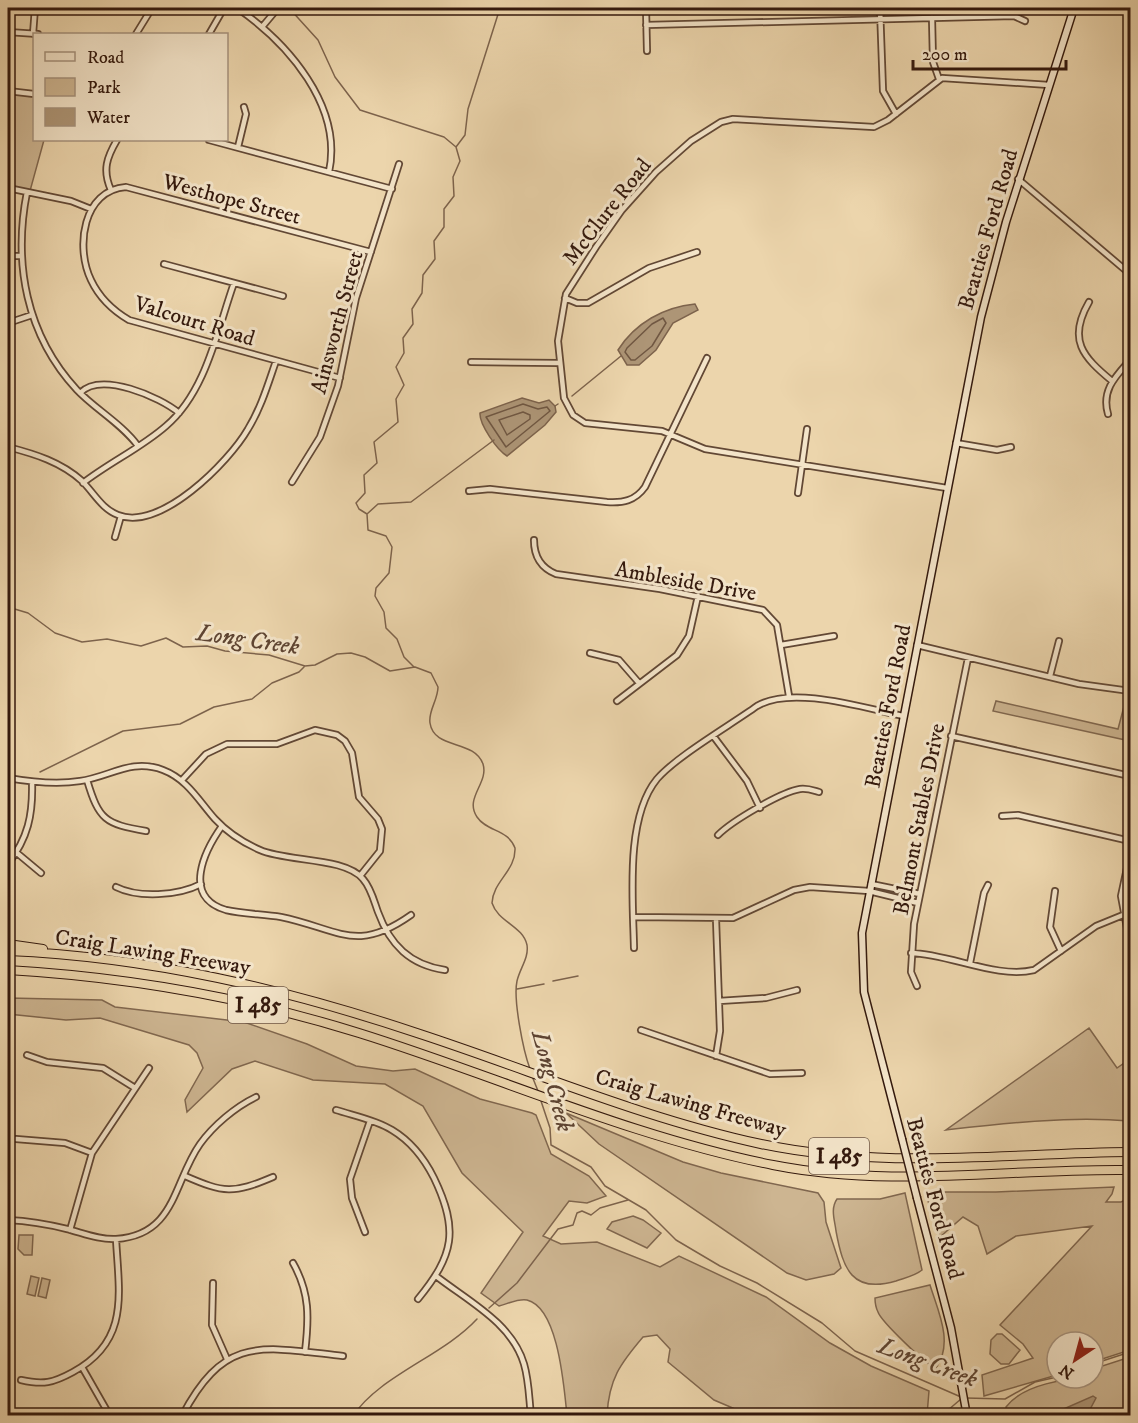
<svg xmlns="http://www.w3.org/2000/svg" width="1138" height="1423" viewBox="0 0 1138 1423" font-family="'IM FELL DW Pica',serif">
<style>
.green{fill:#cdb591;stroke:#80674f;stroke-width:1.5}
.water{fill:#ad9576;stroke:#7d634c;stroke-width:1.5}
.lines{fill:none;stroke-linecap:round;stroke-linejoin:round}
.shore{stroke:#705742;stroke-width:1.5}
.stream{stroke:#7d634c;stroke-width:1.5}
.minor-casing{stroke:#624835;stroke-width:8}
.secondary-casing{stroke:#34190d;stroke-width:9}
.motorway-casing{stroke:#34190d;stroke-width:10}
.minor{stroke:#f3e4c9;stroke-width:4.5}
.secondary{stroke:#f3e4c9;stroke-width:6}
.motorway{stroke:#ecd5ac;stroke-width:8}
.secondary-bridge-casing{stroke:#34190d;stroke-width:9;stroke-linecap:butt}
.secondary-bridge{stroke:#f3e4c9;stroke-width:6}
.labels{text-anchor:middle;stroke-width:6;stroke-linejoin:round;paint-order:stroke}
.shield{fill:#f3e4c9;stroke:#6d5645;stroke-width:1.5}
.shield-label{font-size:21px;font-weight:bold;fill:#34190d}
.street-label{font-size:22px;fill:#34190d;stroke:#f3e4c9}
.water-label{font-size:24px;font-style:italic;fill:#5e4432;stroke:#f3e4c9}
</style>
<rect width="100%" height="100%" fill="#ecd5ac"/>
<filter id="stains"><feTurbulence type="fractalNoise" baseFrequency=".00333" numOctaves="4"/><feColorMatrix values="0 0 0 0 .2 0 0 0 0 .09 0 0 0 0 .02 0 0 0 .5 -.17"/></filter>
<radialGradient id="worn" r=".72"><stop offset=".6" stop-color="#630" stop-opacity="0"/><stop offset="1" stop-color="#630" stop-opacity=".3"/></radialGradient>
<path class="green" d="M8,92L34,95V140H44L30,191L8,187Z
M1127,695L1130,696V741L993,711L996,701L1118,729Z
M8,998L102,1000L115,1007L244,1022L307,1044L356,1066L393,1071L415,1069L480,1099L532,1113L536,1115L551,1154L589,1176L606,1196L587,1203L569,1201L543,1236L561,1244L597,1242L660,1267L679,1256L766,1297L830,1343L871,1366L929,1391L927,1415H749L714,1400L668,1362L670,1349L657,1335L643,1337C620,1364 609,1379 607,1415H567C564,1389 559,1308 527,1300C519,1298 507,1304 499,1306L481,1293L523,1232L462,1173L423,1106L385,1084L313,1080L255,1061L232,1069L187,1112L185,1100L203,1068L197,1053L189,1045L100,1018L66,1020L8,1014Z
M1089,1028L1117,1068L1130,1059V1121C1068,1116 1008,1123 946,1130Z
M566,1113L683,1162L721,1173L818,1193L824,1202L826,1222L841,1268L834,1274L806,1280L787,1273L599,1144Z
M1114,1187L1112,1194L1106,1202H1121L1130,1198V1350L1093,1362V1342H1057V1375L984,1396L982,1375L1033,1358L1023,1344L1000,1325L1092,1226L1016,1236L987,1254L978,1226L963,1217L940,1237L925,1192H996Z
M905,1193L922,1270C915,1276 904,1278 896,1281C852,1294 843,1269 836,1231C835,1221 830,1209 837,1199H880Z
M633,1216L643,1220L661,1233L647,1248L607,1229L612,1222Z
M19,1235H33L32,1255H24L18,1249Z
M31,1276L39,1278L35,1296L27,1294Z
M42,1278L50,1280L46,1298L38,1296Z
M930,1285C938,1311 954,1343 936,1368C927,1366 881,1321 878,1312C876,1308 875,1303 875,1298Z
M997,1334H1002L1020,1350L1009,1364H1001L990,1354L991,1340Z
M1130,1357L1129,1415H1007L1006,1407C1023,1384 1067,1378 1093,1378V1369Z"/>
<path class="water" d="M695,304L698,310L673,323L656,350L639,365H627L618,350C635,323 664,307 695,304Z
M522,398L539,403L549,400L555,406L556,412L545,425L507,456C497,450 479,424 480,413Z
M1093,1396L1096,1398L1087,1415H1050Z"/>
<g class="lines">
<path class="shore" d="M663,318L666,323L652,346L635,360H631L625,352L627,348L652,324Z
M523,404L538,409L547,407L550,411L506,447L486,417Z
M523,412L530,415V419L507,435L499,420Z"/>
<path class="stream" d="M289,8L318,40L335,77L360,110L444,137L456,147L460,161L453,177L454,196L444,209V227L434,241L435,259L423,275L422,293L412,309L413,324L403,338L404,353L396,367L404,385L396,399L398,422L374,442L377,463L364,475L365,493L356,503L359,509L367,514
M456,147L465,135L468,109L500,8
M572,396L621,356
M555,406L558,404
M8,607L28,613L55,633L82,642L107,639L141,646L166,638L183,647L207,646L225,651L269,655L305,666L315,665L337,654L351,653L365,657L390,671L415,667L431,673L438,687C438,700 428,711 430,723C434,750 474,739 483,764C489,783 464,798 477,817C487,832 508,829 515,848C516,871 493,881 492,903C498,922 523,926 527,945C529,958 520,968 517,981C513,999 523,1050 530,1069
M414,667L404,657L397,639L386,628L384,612L375,596L376,588L389,573L392,547L386,536L368,530L367,514L378,504L411,502L494,440
M40,772L123,731L180,724L214,707L252,699L272,683L299,672L304,667
M553,981L578,976
M517,989L544,984
M532,1076L538,1091
M540,1098L550,1128L551,1145L591,1167L605,1186L646,1210L676,1240L720,1266L757,1283L822,1323L855,1351L961,1397
M489,1308L517,1283L558,1229L573,1225L577,1213L582,1211L591,1215L600,1208L628,1200
M1093,1364L1130,1352
M966,1398L1005,1399L1035,1382L1057,1377
M353,1416C379,1376 443,1356 477,1319
M941,1416L961,1399"/>
<defs>
<path id="minor" d="M237,8C288,43 343,106 329,172
M646,8L647,51
M880,8L883,91L896,114
M932,18L933,62L939,79
M646,25L1014,16L1025,21
M262,27L278,8
M8,32L38,34
M33,34L35,8
M136,34L152,8
M209,34L224,8
M8,91L34,94
M209,140L392,189
M238,147L246,114L244,107
M1018,179L1130,274
M8,188L71,201L91,209
M111,190C102,170 107,157 117,140
M27,192C13,263 26,335 77,390C95,409 122,424 138,446
M8,256H21
M164,264L283,296
M565,298L577,303H588L649,268L697,252
M1089,302C1067,340 1083,357 1112,381
M8,323L32,315
M471,362L559,363
M340,378L129,320C112,310 99,297 91,280C75,247 83,190 126,187L371,252
M80,393C101,371 160,397 179,413
M1108,414C1101,390 1116,376 1130,360
M956,443L997,450L1011,447
M8,447C35,454 61,462 82,481C94,493 102,509 118,515C160,532 229,462 248,429C261,408 268,384 276,361
M292,482L320,437L338,386L356,298L399,164
M83,483C110,462 141,448 166,426C206,392 217,331 234,283
M947,488L705,449L662,431L585,423L573,415L564,398L558,341L566,294L596,247L622,210L656,172L691,141L721,122L733,119L874,127L888,120L942,78L1049,85
M469,491L490,489L607,502C623,503 635,501 645,487L707,358
M798,493L807,429
M115,537L121,516
M534,540C534,556 541,568 556,574L660,589L763,610L777,625L789,696
M781,645L834,636
M917,645L1079,684L1130,691
M590,653L619,660L639,683
M1050,676L1059,641
M617,701L677,655L689,636L698,596
M951,736L1130,776
M714,737L747,781L760,808
M8,778C31,782 56,785 80,781C110,777 131,758 163,770C187,779 199,801 215,819C227,832 244,843 260,850C287,862 345,857 363,879C371,888 374,901 378,912C390,945 410,965 445,970
M87,780C99,820 105,824 146,831
M182,780L206,754L227,744H277L315,730L337,735L345,741L352,753L359,797L378,819L382,829L380,851L360,876
M1002,816L1018,815L1130,841
M222,826C205,850 181,897 226,910C243,914 263,914 281,917C339,929 356,954 411,915
M718,835C732,821 781,792 800,789C807,788 812,790 819,792
M17,853L41,873
M8,864C28,838 33,815 32,782
M871,884L920,894
M116,887C138,898 178,896 201,884
M1055,891L1050,927L1061,951
M634,917L733,918L794,890L810,887L869,891L918,903
M716,919L720,1031L716,1056
M1129,939L1121,896L1130,854
M634,948C633,899 625,818 657,779C677,756 729,726 757,706C792,685 864,708 903,716
M911,953C950,954 997,979 1034,970L1096,926L1123,915
M970,963L984,893L988,885
M917,986L911,972L914,924L968,658
M719,1001L766,998L797,990
M641,1030L770,1074L802,1073
M27,1055L47,1062L103,1068L135,1088
M336,1110C355,1116 376,1120 392,1130C412,1142 424,1158 434,1178C459,1230 454,1255 418,1299
M16,1139L65,1143L92,1153
M185,1176C224,1193 233,1194 273,1177
M8,1220C28,1221 47,1224 67,1229C83,1233 99,1240 116,1239C176,1235 173,1182 200,1144C213,1126 235,1107 256,1097
M70,1230L92,1153L149,1068
M365,1232L352,1198L350,1179L370,1121
M293,1263C310,1293 309,1318 305,1352
M436,1276C468,1301 512,1323 524,1364C529,1381 529,1398 531,1416
M213,1283L212,1325L227,1359
M82,1367L110,1416
M21,1380C43,1385 53,1383 73,1372C130,1341 119,1294 116,1239
M182,1416C225,1334 262,1347 343,1356"/>
<path id="secondary" d="M902,1139L864,992L862,933L981,317L1006,222L1074,8
M917,1198L951,1328L967,1416"/>
<path id="motorway" d="M8,944L43,949
M8,951C150,957 286,989 420,1034C533,1071 645,1119 761,1144C884,1170 1007,1153 1130,1152
M8,970C128,977 244,997 359,1033C497,1076 631,1137 773,1165C895,1189 1008,1168 1130,1170"/>
</defs>
<use href="#minor" class="minor-casing"/>
<use href="#secondary" class="secondary-casing"/>
<use href="#motorway" class="motorway-casing"/>
<use href="#minor" class="minor"/>
<use href="#secondary" class="secondary"/>
<use href="#motorway" class="motorway"/>
<defs>
<path id="secondary-bridge" d="M902,1139L917,1198"/>
</defs>
<use href="#secondary-bridge" class="secondary-bridge-casing"/>
<use href="#secondary-bridge" class="secondary-bridge"/>
</g>
<g class="labels">
<g class="shield">
<rect x="228" y="987" width="60" height="36" rx="4.5"/>
<rect x="809" y="1138" width="60" height="36" rx="4.5"/>
</g>
<g class="shield-label">
<text x="258" y="1012">I 485</text>
<text x="839" y="1163">I 485</text>
</g>
<g class="street-label">
<text transform="translate(232 198) rotate(15)" y="8">Westhope Street</text>
<text transform="translate(606 211) rotate(-52)" y="8">McClure Road</text>
<text transform="translate(987 229) rotate(-74)" y="8">Beatties Ford Road</text>
<text transform="translate(195 320) rotate(17)" y="8">Valcourt Road</text>
<text transform="translate(336 322) rotate(-75)" y="8">Ainsworth Street</text>
<text transform="translate(686 580) rotate(10)" y="8">Ambleside Drive</text>
<text transform="translate(887 706) rotate(-79)" y="8">Beatties Ford Road</text>
<text transform="translate(918 819) rotate(-79)" y="8">Belmont Stables Drive</text>
<text transform="translate(153 951) rotate(9)" y="8">Craig Lawing Freeway</text>
<text transform="translate(691 1102) rotate(16)" y="8">Craig Lawing Freeway</text>
<text transform="translate(936 1198) rotate(75)" y="8">Beatties Ford Road</text>
</g>
<g class="water-label">
<text transform="translate(248 639) rotate(8)" y="8">Long Creek</text>
<text transform="translate(553 1081) rotate(75)" y="8">Long Creek</text>
<text transform="translate(928 1362) rotate(20)" y="8">Long Creek</text>
</g>
</g>
<rect width="1138" height="1423" fill="none" stroke="#ecd5ac" stroke-width="30"/>
<rect x="9" y="9" width="1120" height="1405" fill="none" stroke="#34190d" stroke-width="3"/>
<rect x="15" y="15" width="1108" height="1393" fill="none" stroke="#34190d" stroke-width="1.5"/>
<rect x="33" y="33" width="195" height="108" fill="#f3e4c9" stroke="#a7937e" stroke-width="1.5"/>
<rect x="45" y="52" width="30" height="9" fill="#f3e4c9" stroke="#a7937e" stroke-width="1.5"/>
<text x="87" y="63" font-size="18" fill="#34190d">Road</text>
<rect x="45" y="78" width="30" height="18" fill="#cdb591" stroke="#a7937e" stroke-width="1.5"/>
<text x="87" y="93" font-size="18" fill="#34190d">Park</text>
<rect x="45" y="108" width="30" height="18" fill="#ad9576" stroke="#a7937e" stroke-width="1.5"/>
<text x="87" y="123" font-size="18" fill="#34190d">Water</text>
<g transform="translate(1075 1360) rotate(216)"><circle r="28" fill="#f3e4c9" stroke="#a7937e" stroke-width="1.5"/>
<path d="M0-4.5L10 22L0 15L-10 22Z" fill="#8f2418"/>
<text y="-9" font-size="16" font-weight="bold" text-anchor="middle" fill="#34190d">N</text>
</g>
<path d="M913 60v9h153v-9" fill="none" stroke="#34190d" stroke-width="3"/>
<text x="922" y="60" font-size="18" fill="#34190d" stroke="#f3e4c9" stroke-width="4.5" paint-order="stroke">200 m</text>
<rect width="100%" height="100%" filter="url(#stains)"/>
<rect width="100%" height="100%" fill="url(#worn)"/>
</svg>
